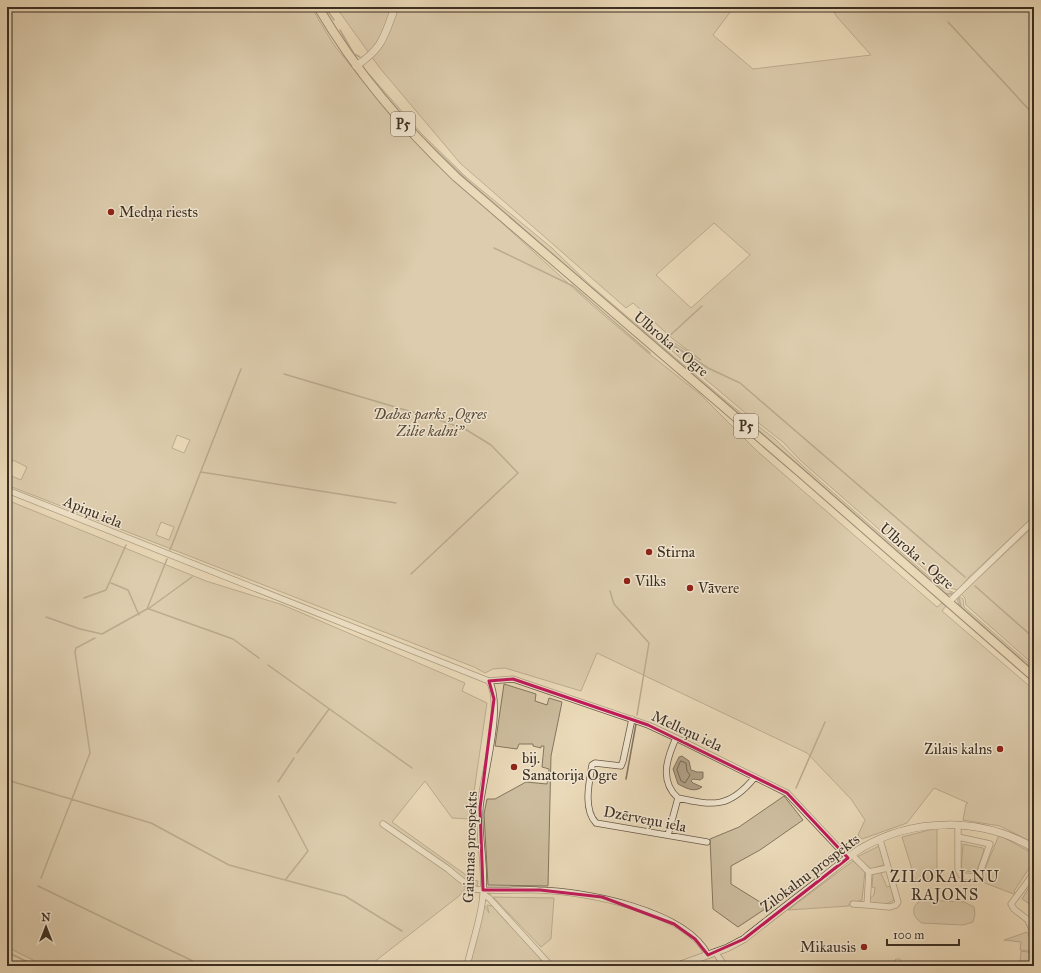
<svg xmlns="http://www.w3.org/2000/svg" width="1041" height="973" viewBox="0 0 1041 973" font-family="'IM FELL Great Primer',serif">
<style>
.green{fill:#cdbd9f;stroke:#847660;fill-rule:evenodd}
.water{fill:#b0a086;stroke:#82735e}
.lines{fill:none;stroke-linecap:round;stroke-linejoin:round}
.shore{stroke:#766854;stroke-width:1}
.stream{stroke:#82735e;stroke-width:1.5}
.street-casing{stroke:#685a48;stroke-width:7}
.secondary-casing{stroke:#3c2f22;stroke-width:8}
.primary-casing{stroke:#3c2f22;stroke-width:10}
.street{stroke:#f2e7d2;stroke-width:5.5}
.secondary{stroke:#f2e7d2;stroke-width:7}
.primary{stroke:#ebdab9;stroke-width:8}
.rail-casing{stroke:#3c2f22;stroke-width:3}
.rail{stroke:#f2e7d2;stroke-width:1.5;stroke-dasharray:4.5;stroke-linecap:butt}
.marked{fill:none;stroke:#c2185b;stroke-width:3;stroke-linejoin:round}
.poi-dot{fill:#8f2418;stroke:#f2e7d2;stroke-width:1.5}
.labels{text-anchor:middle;stroke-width:3;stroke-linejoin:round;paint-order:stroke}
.shield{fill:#f2e7d2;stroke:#736657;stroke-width:1}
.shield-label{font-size:14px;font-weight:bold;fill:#3c2f22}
.poi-label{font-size:15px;fill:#3c2f22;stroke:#f2e7d2;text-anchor:start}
.street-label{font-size:15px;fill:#3c2f22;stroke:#f2e7d2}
.park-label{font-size:15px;font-style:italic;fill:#594b3b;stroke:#f2e7d2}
.neighbourhood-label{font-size:16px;letter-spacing:1px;fill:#3c2f22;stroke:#f2e7d2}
</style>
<rect width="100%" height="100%" fill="#ebdab9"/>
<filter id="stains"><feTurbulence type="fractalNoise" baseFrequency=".005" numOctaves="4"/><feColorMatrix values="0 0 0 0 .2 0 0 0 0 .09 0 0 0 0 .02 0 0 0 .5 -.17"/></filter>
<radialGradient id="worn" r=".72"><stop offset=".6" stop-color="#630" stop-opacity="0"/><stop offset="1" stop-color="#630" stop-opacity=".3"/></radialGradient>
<path class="green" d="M7,7H311L334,45L399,126L444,170L592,305L647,352L701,395L757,451L937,607L942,603L946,606L942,611L1034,690V843L1000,826L963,820L966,804L968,803L934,788L907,823L862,839L858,835L865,820L851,799L807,753L597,653L581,691L505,668L493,669L485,673L474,667L7,485V474L21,480L27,467L13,460L7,473ZM177,435L190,440L184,453L172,448ZM161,522L174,527L169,540L156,535Z
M336,7H734L713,35L753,69L871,55L837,17L831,7H1034V516L969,577L958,590L945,587L801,461L783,442L743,411L665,345L670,340L701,360L673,339L633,303L626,308L460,163L379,67ZM714,223L750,255L691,308L656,275Z
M369,74L420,132L467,178L552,248L589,284L732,406L775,439L804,467L942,588L955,593L950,595L945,594L450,166L416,133L368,76Z
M7,500L206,581L283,605L465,683L462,691L487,703L470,819L452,818L425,781L392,822L473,880L478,881L477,890L467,887L459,896L369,966H45L7,947Z
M1034,526V665L966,605L965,598L961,594Z
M959,596L963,599L964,607L1034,668V672L960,607L957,600Z
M504,684L536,694L535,701L547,705L549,698L562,702L551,756L548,886L488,885L484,814L487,799H495L526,782L547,784L549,769L542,767L544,746H541V748L533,746V744H519L517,749L495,746Z
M784,796L803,820L760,850L731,866V884L768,907L738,927L713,909L710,839L739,827Z
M937,828V877L916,882L902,837Z
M999,835L1034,854V861L1014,891L1016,895L980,881Z
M963,844L983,848L984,850L977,871L964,872L961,870Z
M881,845L884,865L871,869L857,857Z
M853,861L865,871L862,900L849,904V906L788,910Z
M880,871L887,887L891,886L894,900C886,905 879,907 869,902V899L874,895L875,888L872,887L873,873Z
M1034,879V907L1022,899Z
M493,897L554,898L551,939L541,947Z
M925,900L964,902L974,907L975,914L973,922L963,925L922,923C910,916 911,902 925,900Z
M487,905L492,906L496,909L547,966H469L483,909L485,906L489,913Z
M1027,932L1034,945V952L1020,950L1021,942L1004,940Z
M1021,951L1034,953V966L1020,964Z"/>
<path class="water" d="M682,756L689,761L691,770L697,772H703V778L700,780L693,779L691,781L693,783L702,787C694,793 686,788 678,784L673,769L679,757Z"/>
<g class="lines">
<path class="shore" d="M681,761L686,763L687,771L690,775L685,783L681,781L677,770Z"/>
<path class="stream" d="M325,7L334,20
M948,22L1034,115
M340,30L354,54L360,57
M377,85L405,119
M419,134L467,180L581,279
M494,248L573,286L650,353
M702,306L665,340L708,368L740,383L965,577
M642,331L766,437L944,592L947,594L952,593
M284,374L439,420L465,429L491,445L518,473L411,574
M201,472L396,503
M170,550L241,369
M111,583L128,590L139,615
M975,586L1034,638
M610,591L614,604L649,643L637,715
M84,598L106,590L126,545
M959,598L961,607L1034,671
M148,609L192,577
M149,609L233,639L259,658
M46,617L80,629L102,634L147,609L167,559
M268,665L412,768
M297,753L329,709
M626,779L636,724
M7,780L151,823L229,865L345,896L402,931
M278,782L294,758
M796,788L825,722
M279,796L308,851L286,879
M41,878L90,753L75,652L76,648L95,638
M38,886L203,966
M7,952L36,966"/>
<defs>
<path id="street" d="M7,490L489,681
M949,602L1034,520
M489,681L513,679L648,725L676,738L787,793L848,858
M632,719L623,761L621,766L595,763L592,765C589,783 583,809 596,823L707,842
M676,738C667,758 659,781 678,798C714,806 730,808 755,777
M383,824C405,839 426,854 448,869C456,876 465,884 475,889C484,892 525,889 538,890C584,891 686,910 708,955
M958,825V869L961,875L968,877L979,875L990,844L958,837
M668,835L678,798
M879,840L881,843L898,902L896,905L890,907L867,905L869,872L888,868
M852,855L869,872
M1034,873L1011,904L1014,909L1028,920L1034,934
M483,894L489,898L551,966
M853,904L867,905
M1028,920L1034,918
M715,952L725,966
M898,962L899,966
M467,966C472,943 481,919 483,895C486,866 478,836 480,807C483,777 504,706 489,681"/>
<path id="secondary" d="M356,66C383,48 384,37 395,7
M677,966L727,948L744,939C769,919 795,899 821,879C834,869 846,858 860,849C913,817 981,817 1034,848"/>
<path id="primary" d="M318,7C357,73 401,124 456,177L803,475L1034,677"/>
</defs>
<use href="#street" class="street-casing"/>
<use href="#secondary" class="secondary-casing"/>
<use href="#primary" class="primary-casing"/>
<use href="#street" class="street"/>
<use href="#secondary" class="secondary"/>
<use href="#primary" class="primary"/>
<defs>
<path id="rail" d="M7,961L18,966"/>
</defs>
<use href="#rail" class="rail-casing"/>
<use href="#rail" class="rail"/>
</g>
<path d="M0 0H1041V973H0ZM513,679L648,725L787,793L848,858L744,939L708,955L695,939L674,924L602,897L540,890H483L480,808L494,699L489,681Z" fill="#ebdab9" fill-opacity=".55" fill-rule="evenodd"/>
<path class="marked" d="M513,679L648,725L787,793L848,858L744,939L708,955L695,939L674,924L602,897L540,890H483L480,808L494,699L489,681Z"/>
<g class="poi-dot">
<circle cx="111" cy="212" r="4"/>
<circle cx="649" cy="552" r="4"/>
<circle cx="627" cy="581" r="4"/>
<circle cx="690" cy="588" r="4"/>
<circle cx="1000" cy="749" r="4"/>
<circle cx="514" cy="767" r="4"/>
<circle cx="864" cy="947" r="4"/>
</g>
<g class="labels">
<g class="shield">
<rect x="391" y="112" width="24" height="24" rx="3"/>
<rect x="734" y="414" width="24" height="24" rx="3"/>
</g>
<g class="shield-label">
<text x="403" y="129">P5</text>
<text x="746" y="431">P5</text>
</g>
<g class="poi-label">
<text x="119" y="217">Medņa riests</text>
<text x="657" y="557">Stirna</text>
<text x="635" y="586">Vilks</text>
<text x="698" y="593">Vāvere</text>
<text x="992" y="754" text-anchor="end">Zilais kalns</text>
<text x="522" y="763">bij.<tspan x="522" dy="17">Sanatorija Ogre</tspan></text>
<text x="856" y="952" text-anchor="end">Mikausis</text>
</g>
<g class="street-label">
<text transform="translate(671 344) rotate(40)" y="5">Ulbroka - Ogre</text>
<text transform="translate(93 512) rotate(22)" y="5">Apiņu iela</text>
<text transform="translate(917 556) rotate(41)" y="5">Ulbroka - Ogre</text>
<text transform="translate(687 731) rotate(25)" y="5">Melleņu iela</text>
<text transform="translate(645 819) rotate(11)" y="5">Dzērveņu iela</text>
<text transform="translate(470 847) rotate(-88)" y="5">Gaismas prospekts</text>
<text transform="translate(810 873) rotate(-37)" y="5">Zilokalnu prospekts</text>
</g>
<g class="park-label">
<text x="430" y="419">Dabas parks „Ogres<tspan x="430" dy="17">Zilie kalni”</tspan></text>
</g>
<g class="neighbourhood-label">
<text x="945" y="882">ZILOKALNU<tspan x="945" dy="18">RAJONS</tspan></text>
</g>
</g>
<rect width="1041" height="973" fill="none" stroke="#ebdab9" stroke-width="24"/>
<rect x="8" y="8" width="1025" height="957" fill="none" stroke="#3c2f22" stroke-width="2"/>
<rect x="12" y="12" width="1017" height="949" fill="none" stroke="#3c2f22"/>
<g transform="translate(46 927)" stroke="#f2e7d2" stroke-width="3" paint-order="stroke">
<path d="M0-3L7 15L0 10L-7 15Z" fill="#3c2f22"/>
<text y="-6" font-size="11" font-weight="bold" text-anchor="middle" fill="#3c2f22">N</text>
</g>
<path d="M887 939v6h72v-6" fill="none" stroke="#3c2f22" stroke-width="2"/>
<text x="893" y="939" font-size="12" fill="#3c2f22" stroke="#f2e7d2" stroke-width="3" paint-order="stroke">100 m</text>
<rect width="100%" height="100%" filter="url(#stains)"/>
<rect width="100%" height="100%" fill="url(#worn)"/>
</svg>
